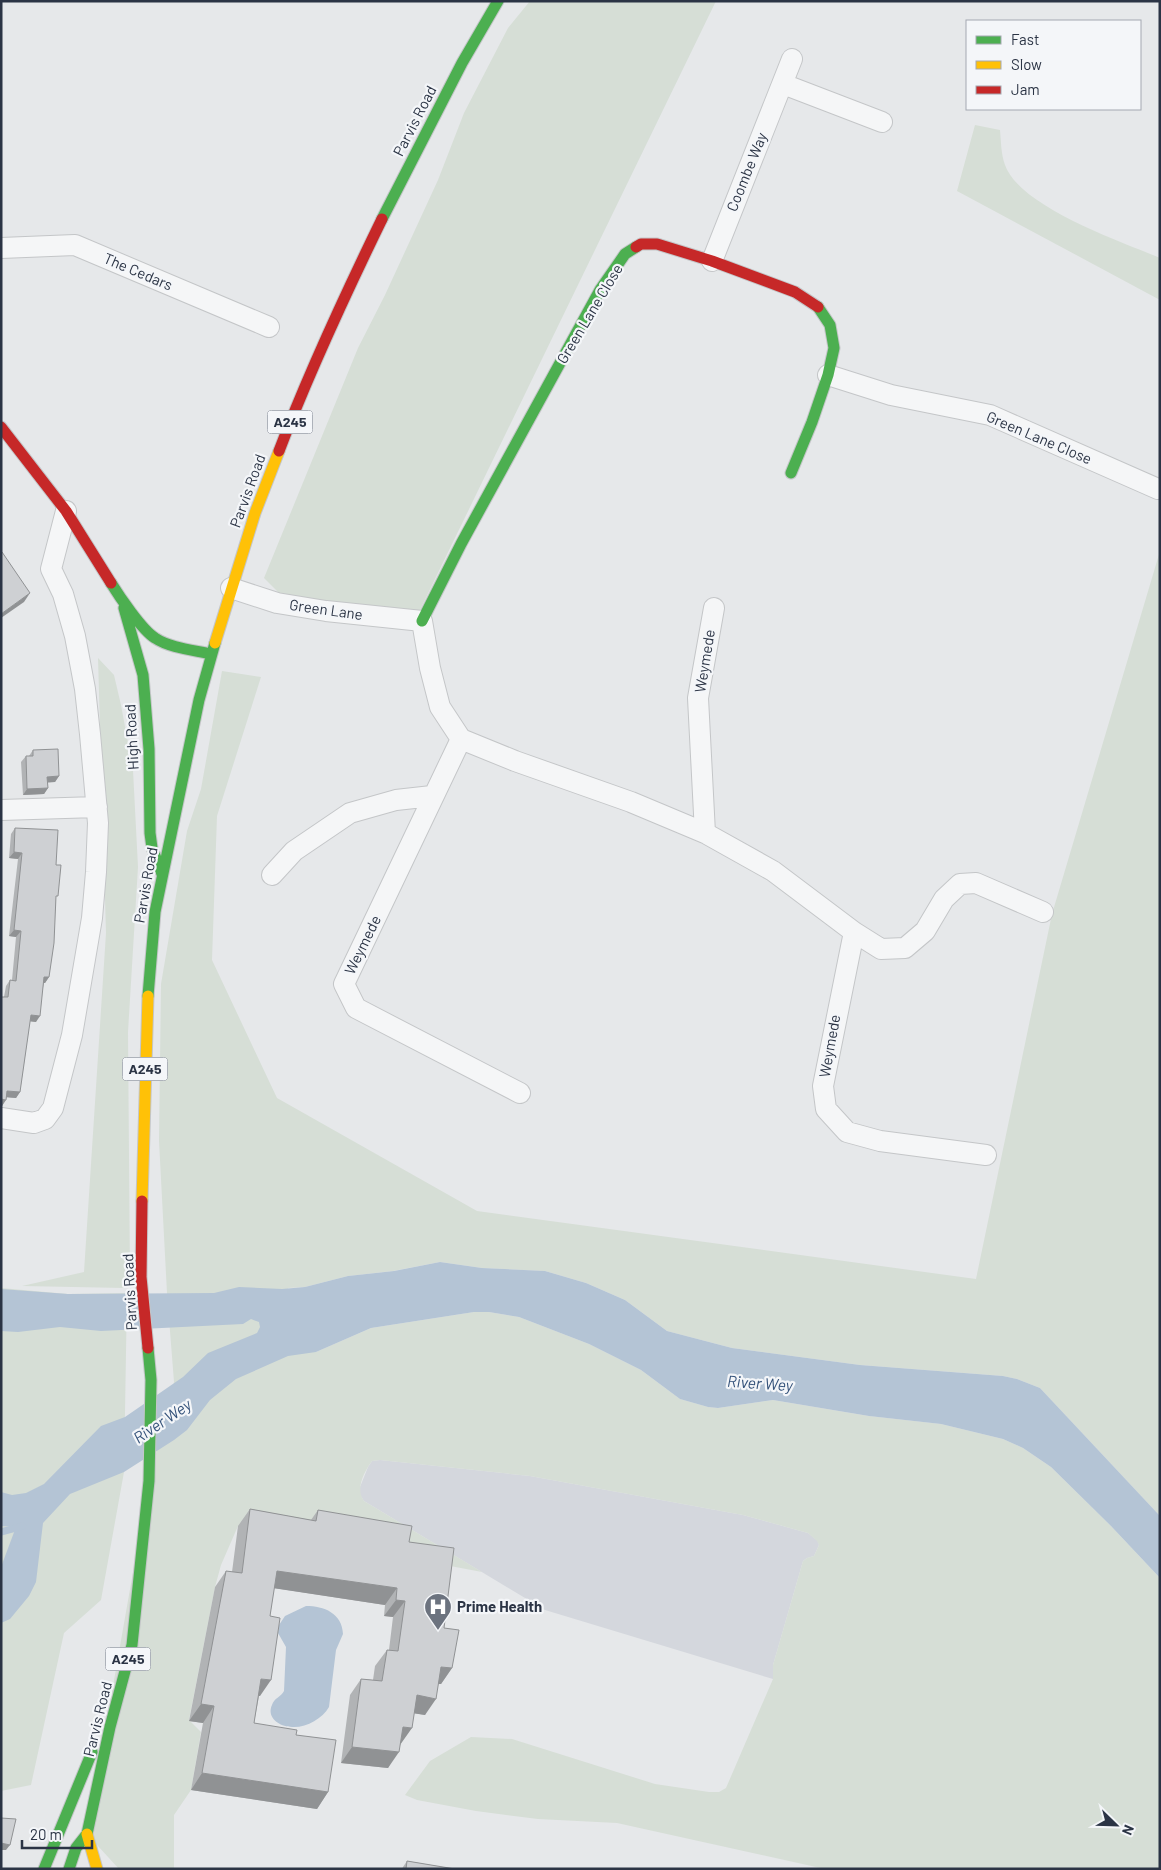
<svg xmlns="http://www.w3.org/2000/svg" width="1161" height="1870" viewBox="0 0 1161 1870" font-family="Barlow,sans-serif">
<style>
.built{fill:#d4d7dd}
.green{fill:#d6ded6}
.water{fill:#b4c4d5}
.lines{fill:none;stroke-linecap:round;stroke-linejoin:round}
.stream{stroke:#b4c4d5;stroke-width:7}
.street-casing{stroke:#c4c6c8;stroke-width:22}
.fast-casing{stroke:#c4c6c8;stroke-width:13}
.slow-casing{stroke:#c4c6c8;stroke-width:13}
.jam-casing{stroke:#c4c6c8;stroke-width:13}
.street{stroke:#f5f6f7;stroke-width:20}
.fast{stroke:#4caf50;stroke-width:11}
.slow{stroke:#ffc107;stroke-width:11}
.jam{stroke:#c62828;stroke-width:11}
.wall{fill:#b1b3b5}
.shaded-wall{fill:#909294}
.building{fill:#ced0d3;stroke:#909294}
.labels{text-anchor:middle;stroke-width:4.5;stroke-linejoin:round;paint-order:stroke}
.shield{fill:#f4f6f9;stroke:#676e7b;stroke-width:1}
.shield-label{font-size:14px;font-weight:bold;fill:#2b3445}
.street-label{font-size:15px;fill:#2b3445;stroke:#f4f6f9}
.poi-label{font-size:15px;font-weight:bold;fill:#2b3445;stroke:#f4f6f9;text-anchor:start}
.water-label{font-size:16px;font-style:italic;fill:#34527a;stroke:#f4f6f9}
</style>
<rect width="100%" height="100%" fill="#e6e8ea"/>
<path class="built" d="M380,1460L530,1476L743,1515L808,1533L818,1541L819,1545L814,1556L807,1558L803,1561L773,1665V1679L545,1610L364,1501L360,1495V1487L368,1467L372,1461Z"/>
<path class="green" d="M530,1H716L419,612L328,602L280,594L264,578L358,348L385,295L438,180L464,113L508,28Z
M975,125L1000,130C1001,141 1001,154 1005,165C1020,207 1120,241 1160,258V300L957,191Z
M1160,551V1516L1040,1388L1017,1379L1003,1376L860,1365L732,1348L667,1331L625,1300L586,1283L545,1271L482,1268L440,1262L393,1271L348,1276L305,1287L288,1288L316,1352L371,1328L474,1312H489L519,1317L589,1344L641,1370L680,1399L708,1407L718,1408L773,1400L869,1416L941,1424L1003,1439L1023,1448L1051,1467L1111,1526L1160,1578V1869H825L617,1823L538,1819L476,1811L417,1800L405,1795L430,1761L471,1737L512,1739L655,1784L709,1792H719L726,1788L773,1679V1665L803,1561L807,1558L814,1556L819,1545L817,1541L808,1533L743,1515L530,1476L380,1460L372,1461C364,1472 355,1489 364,1501L482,1572L238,1526L221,1565L215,1587L189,1720L201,1732L191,1790L174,1815V1869H119L87,1834L149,1481L174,1382L167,1293L159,1141L161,984L187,831L201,789L222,671L261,677L217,816L212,960L277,1098L477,1211L976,1279L1052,914Z
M98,658L114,675L121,705L133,770L138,867L128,1032L130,1278L124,1288L22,1286L84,1272L106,933Z
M1,1288L68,1294L127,1293L124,1472L101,1600L64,1633L31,1785L1,1791Z"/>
<path class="water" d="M440,1262L482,1268L545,1271L586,1283L625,1300L667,1331L732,1348L860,1365L1003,1376L1017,1379L1040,1388L1160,1516V1578L1111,1526L1051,1467L1023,1448L1003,1439L941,1424L869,1416L773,1400L718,1408L708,1407L680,1399L641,1370L589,1344L519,1317L489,1312H474L371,1328L316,1352L288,1356L236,1379L210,1400L187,1430L174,1440L124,1472L70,1494L43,1523L36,1582L29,1596L10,1619L1,1623V1567L16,1527L1,1526V1492L12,1495L26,1493L44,1484L101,1426L125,1417L183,1377L208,1353L257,1333L260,1327L259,1322L251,1319L243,1324L101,1331L60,1327L18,1332L1,1331V1289L68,1294L214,1293L239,1287L282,1289L305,1287L348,1276L394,1271Z
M306,1606C324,1606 342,1613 343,1634L336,1650L329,1707C322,1719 306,1728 292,1727C280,1727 266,1718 272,1705C274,1698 281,1697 284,1691L286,1647L278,1633L279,1625L285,1616Z"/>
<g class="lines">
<path class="stream" d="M1,1532L23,1526"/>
<defs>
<path id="street" d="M783,84L882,122
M1,248L75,245L269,327
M712,261L792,59
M828,375L891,395L990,415L1158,489
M231,588L277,603L326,611L422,621L430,668L440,707L461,739L515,761L631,802L705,833L773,871L854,932L881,949L905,948L925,931L944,899L960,884L976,883L1043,912
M461,739L344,984L356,1008L520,1093
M1,810L97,807
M705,833L698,698L714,608
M272,875L294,851L350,813L396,800L432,796
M854,932L823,1086L826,1109L847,1132L880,1141L986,1155
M1,1118L34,1123L45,1119L53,1108L72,1035L92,918L96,872L98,823L90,734L85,689L75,636L63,594L51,569L66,511"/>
<path id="fast" d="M382,219L462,63L498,1
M791,473L812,422L828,375L834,348L830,325L818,307
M111,583C119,596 142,630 155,638C170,648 193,650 211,654
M124,608L143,675L149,749L150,833L152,848L162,874
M422,621L461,544L600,290L625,254L636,247
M148,996L155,912L199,700L215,643
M44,1869L92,1752
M69,1869L76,1848L87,1834L110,1727L132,1645L149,1481L151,1380L148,1348"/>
<path id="slow" d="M215,643L255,513L279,451
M142,1201L148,996
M87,1834L97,1869"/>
<path id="jam" d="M636,247L641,244H657L712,261L795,292L818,307
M1,427L66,511L111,583
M279,451C309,372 345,295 382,219
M142,1201L141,1277L148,1348"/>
</defs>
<use href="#street" class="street-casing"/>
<use href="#fast" class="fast-casing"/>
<use href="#slow" class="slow-casing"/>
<use href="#jam" class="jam-casing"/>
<use href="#street" class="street"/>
<use href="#fast" class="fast"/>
<use href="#slow" class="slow"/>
<use href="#jam" class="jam"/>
</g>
<path class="wall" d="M33,750L59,776L55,782H48V788L44,794L23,795L21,762L26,756H29Z
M15,828L56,865V899L49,977L45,983H44L36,1022L30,1021L20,1092L16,1098L7,1097L2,1106L1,1105V997H4L6,986L10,980H12L16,937L9,936L18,859L9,858L11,834Z
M250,1509L311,1520L318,1510L409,1542L444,1628L452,1668L441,1684H438L425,1715L414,1713L400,1744L388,1768L341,1763L350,1695L361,1679L373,1680L375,1666L387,1650H389L393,1617L384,1616L385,1605L274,1588L270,1616L260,1696H259L254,1723L296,1735L328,1792L317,1809L191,1790L203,1723L189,1721L215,1587L226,1571L232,1572L238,1526Z
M407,1861L455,1869H402L403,1867Z"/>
<path class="shaded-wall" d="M30,593L24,602L1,618V614Z
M59,776L55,782L43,783L47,777Z
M48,788L44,794L23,795L27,789Z
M14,852L22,853L18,859L9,858Z
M14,930L21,931L16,937L9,936Z
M44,977H49L45,983H40Z
M31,1015L40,1016L36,1022L27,1021Z
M7,1091L20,1092L16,1098L3,1097Z
M1,1099L6,1100L2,1106L1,1105Z
M277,1571L397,1588L385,1605L266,1587Z
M396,1600L405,1601L393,1617L384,1616Z
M441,1667L452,1668L441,1684H430Z
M261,1679L271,1680L260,1696H250Z
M417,1695L436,1699L425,1715L405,1712Z
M201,1704L214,1706L203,1723L189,1721Z
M403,1727L412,1728L400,1745Z
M352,1747L399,1752L388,1768L341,1763Z
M202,1773L328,1792L317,1809L191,1790Z
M1,1843L10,1845L6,1850H1Z"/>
<path class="building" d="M2,552L30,593L1,614V553Z
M58,749L59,776L47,777L48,788L27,789L26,756H33V750Z
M15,828L58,830L56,865H61L58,896H56L54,943L49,977H44L40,1016L31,1015L20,1092L7,1091L6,1100L1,1099V997H8L10,980L16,981L21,931L14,930L22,853L14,852Z
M250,1509L316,1521L318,1510L412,1526L409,1542L454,1548L444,1628L459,1630L452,1668L441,1667L436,1699L417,1695L412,1728L403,1727L399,1752L352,1747L361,1679L382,1681L387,1650L398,1651L405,1601L396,1600L397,1588L277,1571L270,1616L280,1618L271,1680L261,1679L254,1723L297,1730L296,1735L336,1740L328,1792L202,1773L214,1706L201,1704L226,1571L242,1573Z
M1,1818L16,1819L10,1845L1,1843Z
M407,1861L455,1869H406Z"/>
<defs>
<symbol id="hospital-pin" viewBox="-11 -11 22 30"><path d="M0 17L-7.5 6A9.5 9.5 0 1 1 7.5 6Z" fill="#6c737f" stroke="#f4f6f9"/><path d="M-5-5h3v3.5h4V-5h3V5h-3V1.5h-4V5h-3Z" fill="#fff"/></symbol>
</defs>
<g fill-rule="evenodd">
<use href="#hospital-pin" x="422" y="1591" width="32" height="43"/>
</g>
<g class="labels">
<g class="shield">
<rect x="267.5" y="410.5" width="45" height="23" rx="4"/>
<rect x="122.5" y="1057.5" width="45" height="23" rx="4"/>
<rect x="105.5" y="1647.5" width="45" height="23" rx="4"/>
</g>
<g class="shield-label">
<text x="290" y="427">A245</text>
<text x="145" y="1074">A245</text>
<text x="128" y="1664">A245</text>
</g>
<g class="street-label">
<text transform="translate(415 121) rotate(-63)" y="5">Parvis Road</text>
<text transform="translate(747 172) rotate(-68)" y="5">Coombe Way</text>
<text transform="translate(138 272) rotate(23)" y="5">The Cedars</text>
<text transform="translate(590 314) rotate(-59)" y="5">Green Lane Close</text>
<text transform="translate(1039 438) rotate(23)" y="5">Green Lane Close</text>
<text transform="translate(248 491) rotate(-70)" y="5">Parvis Road</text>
<text transform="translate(326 610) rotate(8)" y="5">Green Lane</text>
<text transform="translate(705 661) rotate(-81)" y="5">Weymede</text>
<text transform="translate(132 737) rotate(-93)" y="5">High Road</text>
<text transform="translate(146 885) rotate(-80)" y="5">Parvis Road</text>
<text transform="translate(363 945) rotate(-64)" y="5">Weymede</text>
<text transform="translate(830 1046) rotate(-80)" y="5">Weymede</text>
<text transform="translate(130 1292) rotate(-93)" y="5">Parvis Road</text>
<text transform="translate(98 1719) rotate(-76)" y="5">Parvis Road</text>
</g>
<g class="poi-label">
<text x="457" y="1612">Prime Health</text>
</g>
<g class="water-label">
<text transform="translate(760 1383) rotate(4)" y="6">River Wey</text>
<text transform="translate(162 1421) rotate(-34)" y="6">River Wey</text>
</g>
</g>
<rect width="1161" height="1870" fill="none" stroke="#2b3445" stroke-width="5"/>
<rect x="966" y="20" width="175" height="90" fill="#f4f6f9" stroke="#a4a8b1"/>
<rect x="976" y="36" width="25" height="8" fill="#4caf50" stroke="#a4a8b1"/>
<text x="1011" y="45" font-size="15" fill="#2b3445">Fast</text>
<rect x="976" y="61" width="25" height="8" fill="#ffc107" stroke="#a4a8b1"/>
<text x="1011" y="70" font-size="15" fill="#2b3445">Slow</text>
<rect x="976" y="86" width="25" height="8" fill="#c62828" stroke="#a4a8b1"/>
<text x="1011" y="95" font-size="15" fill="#2b3445">Jam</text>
<g transform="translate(1116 1825) rotate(113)" stroke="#f4f6f9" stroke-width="4" paint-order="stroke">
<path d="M0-4L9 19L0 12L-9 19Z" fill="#2b3445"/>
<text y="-8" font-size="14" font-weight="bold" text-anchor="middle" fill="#2b3445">N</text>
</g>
<path d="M22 1840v8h70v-8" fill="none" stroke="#2b3445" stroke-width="2.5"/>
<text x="30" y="1840" font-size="15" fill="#2b3445" stroke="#f4f6f9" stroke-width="4" paint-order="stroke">20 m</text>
</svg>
